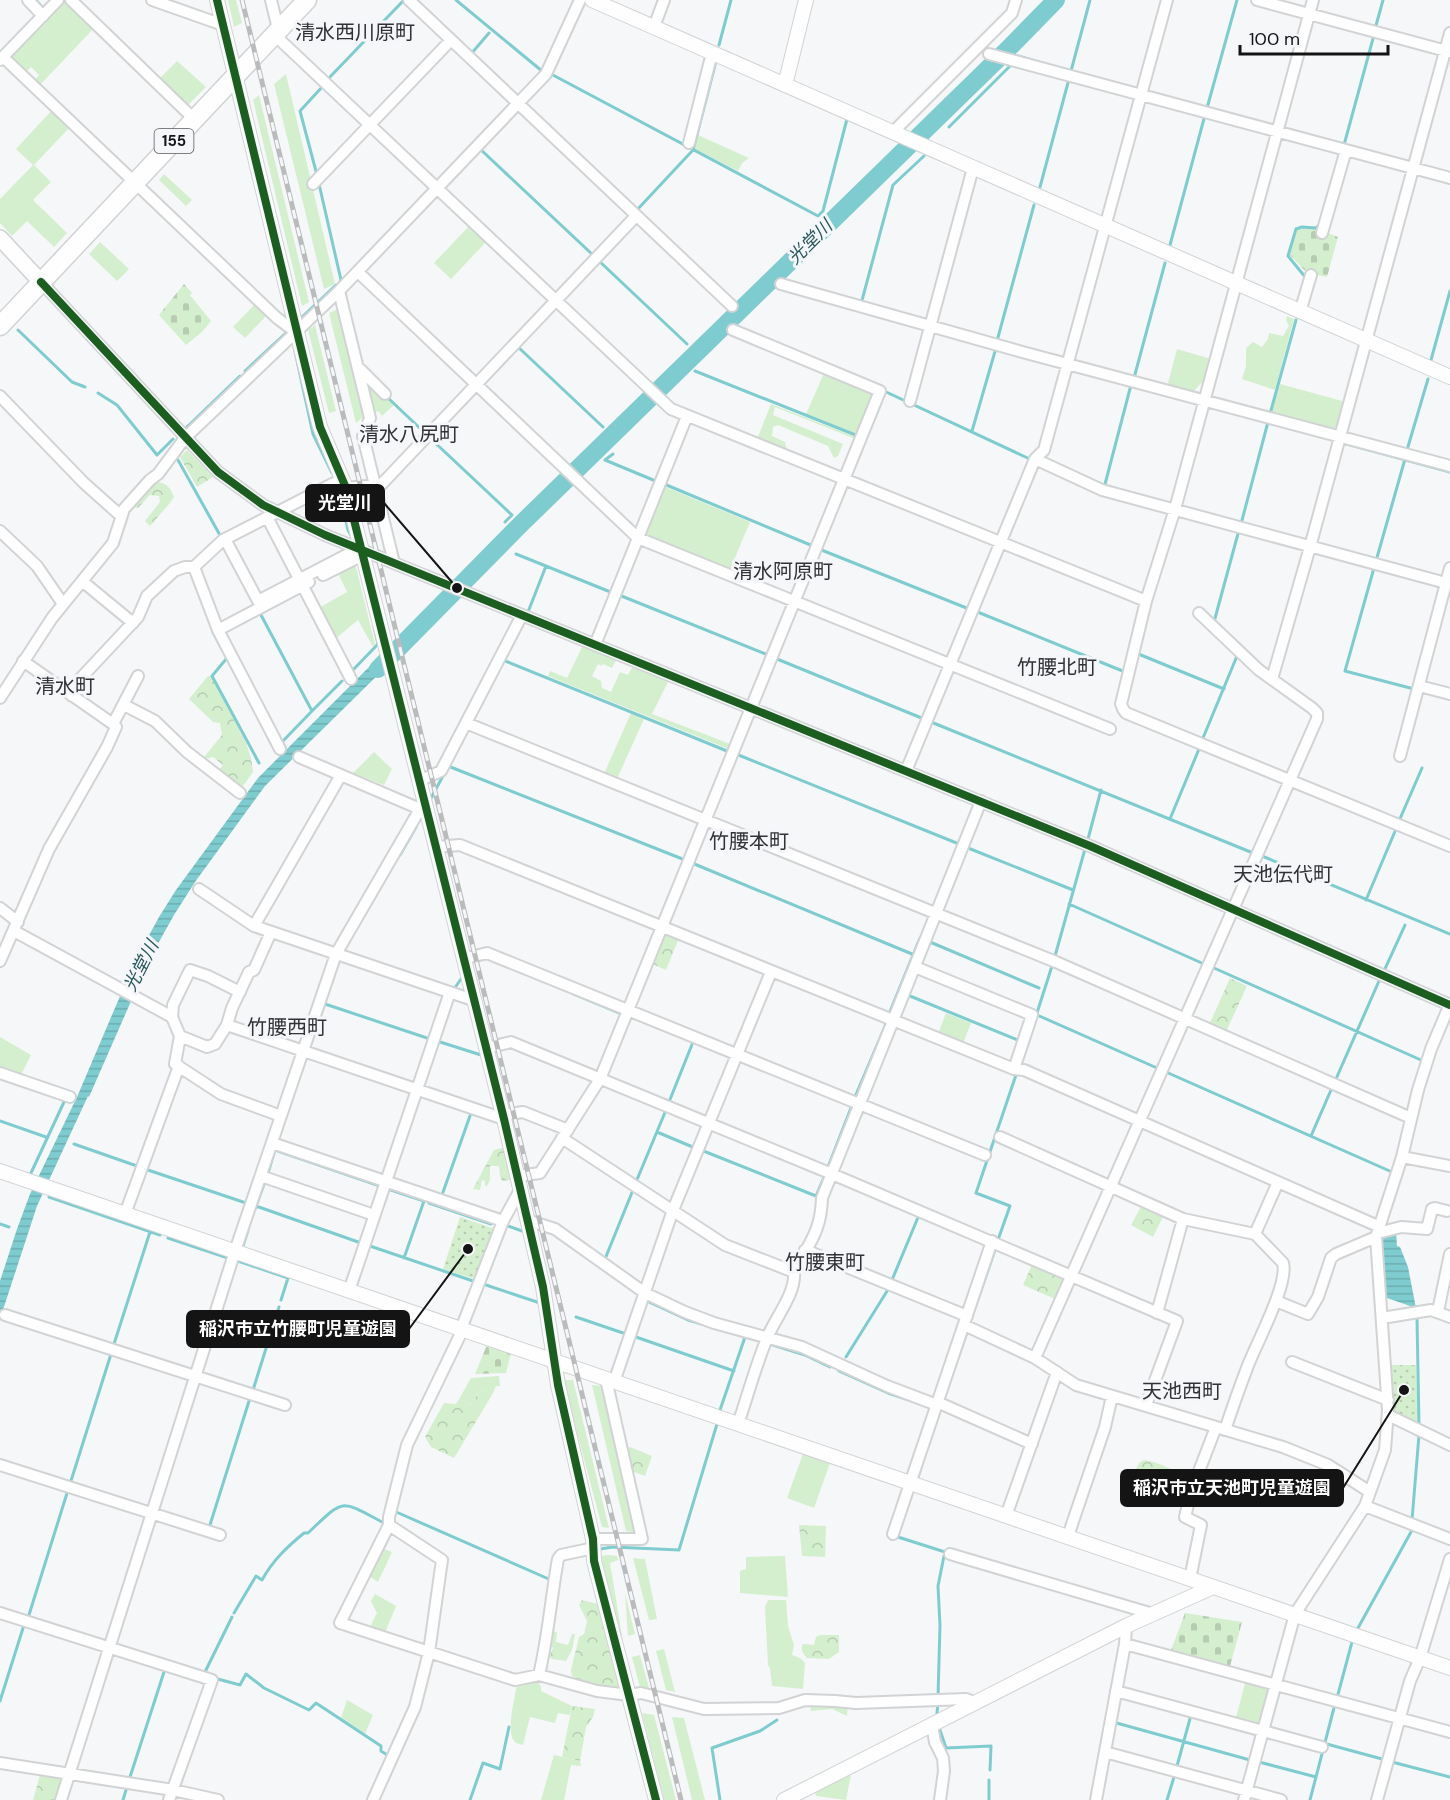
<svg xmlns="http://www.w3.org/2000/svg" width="1450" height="1800" viewBox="0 0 1450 1800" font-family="'DM Sans','Noto Sans JP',sans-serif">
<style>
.grass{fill:#d4efce}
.forest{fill:url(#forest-crowns)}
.cemetery{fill:url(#cemetery-stones)}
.park{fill:url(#park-dots)}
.water{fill:url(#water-rules)}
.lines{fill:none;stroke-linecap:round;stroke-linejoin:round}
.stream{stroke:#7ecccf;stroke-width:3}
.river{stroke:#7ecccf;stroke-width:18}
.minor-casing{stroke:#d2d3d4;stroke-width:14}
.tertiary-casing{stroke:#d2d3d4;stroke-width:16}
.secondary-casing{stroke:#d2d3d4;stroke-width:18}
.trunk-casing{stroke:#d2d3d4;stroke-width:21}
.minor{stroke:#fefefe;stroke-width:10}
.tertiary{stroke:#fefefe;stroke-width:14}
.secondary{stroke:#fefefe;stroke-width:15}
.trunk{stroke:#fefefe;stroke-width:18}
.rail-casing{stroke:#babbbc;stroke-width:5}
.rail{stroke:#f5f6fa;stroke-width:3;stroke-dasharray:9;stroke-linecap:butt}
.cycleway-casing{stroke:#f5f6fa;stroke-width:11}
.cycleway{stroke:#1b5e20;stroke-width:8}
.labels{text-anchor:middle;stroke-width:6;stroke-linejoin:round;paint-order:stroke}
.shield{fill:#f5f6fa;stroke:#58585a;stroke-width:1.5}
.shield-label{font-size:15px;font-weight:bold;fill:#141415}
.water-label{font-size:18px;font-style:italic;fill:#28585a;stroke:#f5f6fa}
.quarter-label{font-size:20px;fill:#323235;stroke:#f5f6fa}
.leader{fill:none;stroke:#141415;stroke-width:2}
.callout-dot{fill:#141415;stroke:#f5f6fa;stroke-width:2}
.callout{fill:#141415;stroke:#141415;stroke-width:2}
.callout-label{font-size:18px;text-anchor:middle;font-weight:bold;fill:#fff}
</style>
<defs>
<pattern id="forest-crowns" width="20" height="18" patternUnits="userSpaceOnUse" patternTransform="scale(1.5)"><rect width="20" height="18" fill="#d4efce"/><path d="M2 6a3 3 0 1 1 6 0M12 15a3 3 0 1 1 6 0" fill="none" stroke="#b5ccb0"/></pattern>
<pattern id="cemetery-stones" width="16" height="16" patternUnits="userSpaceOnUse" patternTransform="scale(1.5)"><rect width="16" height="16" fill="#d4efce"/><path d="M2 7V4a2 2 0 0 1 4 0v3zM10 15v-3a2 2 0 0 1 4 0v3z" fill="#b5ccb0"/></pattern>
<pattern id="park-dots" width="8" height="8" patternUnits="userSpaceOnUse" patternTransform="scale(1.5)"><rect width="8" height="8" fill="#d4efce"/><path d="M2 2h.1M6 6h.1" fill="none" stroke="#b5ccb0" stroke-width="1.8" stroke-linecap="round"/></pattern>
<pattern id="water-rules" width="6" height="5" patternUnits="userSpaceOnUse" patternTransform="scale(1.5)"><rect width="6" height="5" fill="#7ecccf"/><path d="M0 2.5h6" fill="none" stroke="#6caeb1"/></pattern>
</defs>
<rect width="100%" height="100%" fill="#f6f7f9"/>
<path class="grass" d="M67,0L95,27L39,86L34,81L39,75L31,67L25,73L12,60L10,55L48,16L50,17Z
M228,0H236L242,23L234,27Z
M177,61L206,87L186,107L158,80Z
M286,74L335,284L324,289L274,84Z
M259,95L309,302L302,306L253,100Z
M53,109L71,126L34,165L51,182L33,200L67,233L54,247L27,221L12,236L0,223V199L33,165L16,149Z
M698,135L749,158L742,163L738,171L695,149Z
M164,174L192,200L186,206L159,180Z
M471,224L488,240L451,279L434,263Z
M100,242L129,269L117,281L89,254Z
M257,302L269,313L245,338L233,327Z
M340,308L367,414L356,423L329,313Z
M1287,316L1294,319L1275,390L1242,379L1246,366V348L1253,342L1262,347L1268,339L1269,333L1283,336L1289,326L1286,320Z
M315,325L336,411L329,413L308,330Z
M1177,349L1211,359L1205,381L1200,384L1192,394L1167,387Z
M825,371L873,390L876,395L859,435L806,414Z
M368,382L394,405L382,416L378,411L372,415L366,384Z
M1280,384L1346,402L1338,430L1334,432L1271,414Z
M771,404L858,438V440L775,407L773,415L843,444L838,456L834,458L828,446L778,425L773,427L772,436L785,442L787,450L843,473L756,442Z
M663,486L750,522L729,572L644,537Z
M355,563L375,644L373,647L358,620L334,640L317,609L347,592L337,571Z
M584,643L617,658L612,668L603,664L601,666L598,664L592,676L601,681L602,688L611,692L620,672L628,675L634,664L670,678L652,714L733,745L731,750L548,676L550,671L567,678Z
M631,713L644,719L616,781L603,776Z
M374,752L392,769L384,785L353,773Z
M946,1013L971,1023L962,1046L937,1037Z
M0,1037L31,1055L20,1077L0,1070Z
M499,1376L500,1386H496L492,1395L480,1389L471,1405L459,1399L471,1378Z
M563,1380H573L609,1528L602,1527Z
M592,1385L602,1386L638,1533L626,1531Z
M803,1454L830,1463L814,1508L787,1498Z
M384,1549L392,1552L378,1582L366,1574L380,1552Z
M609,1555L617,1556L618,1560L610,1563L626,1660L601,1556Z
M785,1556L788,1597L740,1593V1571L746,1569V1557Z
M633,1558L645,1559L657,1619L649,1620Z
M625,1593L635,1634L628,1636Z
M375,1594L396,1606L384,1635L369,1629L377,1613L371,1601Z
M768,1600H786L788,1626L794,1645L792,1655L800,1658L805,1663L803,1689L772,1686L770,1668L768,1665L765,1607Z
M664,1649L675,1692L666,1690L656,1651Z
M640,1655L649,1688L640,1687L632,1657Z
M1246,1680L1267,1686L1269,1689L1260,1724L1236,1717Z
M537,1681L541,1687V1691L572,1706L570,1715L558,1713L555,1723L530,1717L523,1745C521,1744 516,1744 514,1741C506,1731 515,1696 517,1684Z
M347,1700L373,1715L365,1734L341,1718Z
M810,1703L848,1705L847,1716L832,1709L811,1711Z
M642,1713L654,1715L676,1800H664Z
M672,1717L684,1718L705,1800H692Z
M554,1755L580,1761L581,1766L571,1765L564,1800H541Z
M851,1775L846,1800L816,1796L815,1792Z"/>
<path class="forest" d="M187,450L213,477L197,487L180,457Z
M155,482C166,482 170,487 174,497L169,504L150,526L145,521L160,502L159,496L150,495L138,508L134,507L133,504Z
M208,676H211L246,743L251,758L253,772L243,786H237L219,770L223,765L213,757L205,759L204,757L222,735L220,723L213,722L189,699Z
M665,932L679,938L666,970L650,963Z
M1230,978L1247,986L1226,1032L1209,1025Z
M502,1148C509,1154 513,1172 510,1180L502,1181L500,1176L499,1166H490V1180L487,1186H485V1181L482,1180L480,1190L473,1189L494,1150Z
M1142,1205L1164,1215L1153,1237L1131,1225Z
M1033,1262L1061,1275L1063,1281L1055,1299L1023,1285Z
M480,1389L492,1395L454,1458L431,1447L425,1437L444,1403L456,1404L459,1399L471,1405Z
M630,1447L652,1456L645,1476L629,1470L627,1461L629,1454L627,1449Z
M1144,1460C1160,1462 1174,1472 1190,1475L1193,1478L1189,1491C1172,1488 1143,1486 1136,1469L1139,1463Z
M799,1525L826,1526L825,1557L802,1556Z
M582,1600L598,1604L601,1608L621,1691L589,1685L572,1676L571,1670L579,1637L584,1634L587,1621L579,1605Z
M552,1631L557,1632L556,1642L568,1645L572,1634H575L572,1650L566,1661L552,1659L549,1657L553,1648L548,1645Z
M820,1635H839V1652L829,1659L807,1658C803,1654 800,1649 803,1644L814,1645L816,1637Z
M572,1706L595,1709L593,1717L586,1727L580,1761L562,1757Z
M40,1775L60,1779L63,1782L57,1800H33Z"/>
<path class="cemetery" d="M1302,228L1318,229L1338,237L1327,277L1307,273L1290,255L1297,230Z
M184,284L192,293L190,295L211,321L202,332L186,345L159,315Z
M487,1345L511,1353L506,1373L475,1374Z
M1185,1613L1242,1622L1229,1670L1170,1653Z"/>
<path class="park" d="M460,1217L495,1229L475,1279L443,1269Z
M1390,1365H1416L1418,1426L1393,1415Z"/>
<path class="water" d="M385,651L389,664L265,786L195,882L174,915L150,958L89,1097L88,1096L37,1206L0,1319V1281L17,1229L30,1194L77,1097L135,961L159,917L176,890L258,778Z
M1396,1232L1397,1246L1400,1247L1408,1267L1416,1308L1384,1297L1382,1245L1384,1235Z"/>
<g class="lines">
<path class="stream" d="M36,0L41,6
M456,0L542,71
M1375,29L1383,0
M719,45L731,0
M1005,52L1013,55
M471,54L489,33
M1018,56L1056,67
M1071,71L1090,0
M552,72L551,74L818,216L823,211L847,119
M328,79L404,0
M1149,92L1161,95
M1207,108L1237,0
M949,127L1011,65
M1344,145L1374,35
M479,148L593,255
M317,175L300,111L323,86
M319,184L341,280L340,282
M1040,187L1069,79
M636,211L693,150L715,65
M1170,245L1205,115
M598,260L687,344
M1306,278L1288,256L1296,229L1302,227L1316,228L1320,224
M766,284L776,287
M861,304L893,185L924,156
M300,319L336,285
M18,330L72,382L85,387
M997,341L1034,205
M517,346L603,427
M294,347L313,434L332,473
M692,349L696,353
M1431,360L1450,291
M682,366L688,369
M245,371L287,332
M695,371L858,436
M1134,378L1165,263
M884,391L1032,460
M98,393L117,405L157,455L173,439
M387,397L425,433
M1270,414L1296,320
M187,427L240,376
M972,431L996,348
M609,432L612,435
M430,438L512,515L505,522
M1347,444L1450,472
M602,445L607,449
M1407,450L1428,379
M613,454L605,460L658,482
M178,460L221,537
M664,484L813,546
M1104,488L1131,385
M339,489L348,530L352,537
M1241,524L1268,422
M511,528L514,531
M500,545L504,550
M819,549L969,609
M516,554L613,593
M1376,561L1405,459
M1374,568L1345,671L1414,689
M619,595L768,655
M975,611L1125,672
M528,612L546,566
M261,615L312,711L282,742
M1214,622L1239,530
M214,629L213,632L223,651
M1136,653L1224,689
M226,656L227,658L212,676L259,763
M777,659L924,719
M503,660L727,751
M352,671L378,644L374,627
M312,711L342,681
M931,722L1253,853
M1203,738L1237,656
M736,754L959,844
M448,766L685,860
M430,800L444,774
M1170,819L1199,749
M1399,821L1422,768
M1088,839L1101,790
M968,848L1073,890
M400,855L416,827
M1262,856L1450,934
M693,861L692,863L912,954
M1366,900L1396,829
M1069,904L1204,964
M930,942L1039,988
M1055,956L1085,849
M1214,968L1421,1060
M1383,973L1405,925
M454,989L461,979
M328,993L333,978
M574,994L622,1014
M910,996L1020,1041
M325,1004L430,1039
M889,1014L920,938
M1037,1015L1157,1068
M1036,1016L1052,966
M437,1041L481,1055
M309,1049L324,1005
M1166,1072L1392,1172L1391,1175
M1336,1079L1379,981
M855,1097L886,1024
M669,1102L693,1042
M0,1121L46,1137
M657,1132L695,1148
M1311,1136L1331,1090
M279,1137L306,1058
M74,1144L137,1166
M701,1150L816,1196L825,1175
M278,1151L377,1185
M828,1167L851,1108
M145,1169L246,1203
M31,1173L64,1102
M268,1173L274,1153
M636,1182L666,1110
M391,1190L424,1201
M442,1195L471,1113
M49,1197L160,1235
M429,1203L491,1224
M256,1206L361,1243
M255,1209L264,1184
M0,1224L9,1227
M508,1226L522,1231
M556,1236L569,1245
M999,1237L1010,1206L976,1193L1016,1075
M168,1238L228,1258
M367,1245L473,1281
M243,1246L248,1230
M404,1258L424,1201
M605,1259L633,1190
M238,1261L288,1278L281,1300
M892,1280L919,1215
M483,1284L540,1303
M649,1302L688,1320L760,1341
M576,1317L626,1334
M1417,1318L1419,1426
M970,1322L996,1247
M633,1336L734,1371
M773,1345L805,1355L830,1367
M113,1347L150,1232
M846,1357L889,1288
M839,1371L888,1393L921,1404
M949,1384L967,1332
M253,1390L279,1307
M720,1410L745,1337
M918,1477L922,1464
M70,1484L111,1354
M394,1511L551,1580
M1412,1520L1419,1435
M209,1528L250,1398
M899,1532L898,1537L945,1552
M600,1549L613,1547L679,1550L717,1424
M234,1613L256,1576L262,1580C273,1560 287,1547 304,1533H308C345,1498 339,1499 384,1523V1521
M28,1618L68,1490
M1358,1628L1411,1532
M204,1674L232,1617
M214,1678L240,1685L246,1674L264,1688L309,1710L316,1703L381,1746V1751L389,1756
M938,1697L940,1625L938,1586L944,1556
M1337,1698L1352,1642
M0,1701L24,1625
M937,1713L938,1703
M1113,1722L1250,1760
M940,1730L946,1748L991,1746L990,1770
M1323,1743L1382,1759
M1259,1762L1316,1777
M1392,1762L1450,1777
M1177,1766L1191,1715
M130,1777L164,1672
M123,1800L126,1790
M470,1800L483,1763L500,1769L509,1727
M720,1800L712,1748L760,1731L777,1720
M989,1800V1780
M1167,1800L1174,1777
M1310,1800L1335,1704"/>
<path class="river" d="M378,669L520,525L1005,52L1056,0"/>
<defs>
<path id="minor" d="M28,0L43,16
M71,0L194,119
M152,0L223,25
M271,0L281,41L671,409L1146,601
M409,0L732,306
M1257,0L1450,52
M1313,0L1175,509L1146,601L1121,704L1123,709L1126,713L1450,846
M654,27L664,0
M989,54L1450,178
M3,57L277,318L296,332
M0,60L58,0
M893,132L1012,13L1016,0
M689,143L712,53
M313,184L451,40
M1322,233L1346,150
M358,272L638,538L1110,729
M41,282L218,472L263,505L325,535L1090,846L1450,1005
M781,284L1026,353L1450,466
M339,291L370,418L363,436L394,563
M1300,312L1311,275
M360,369L385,394
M0,396L84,483L121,516
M910,401L973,168
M1035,459L1102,490L1446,583
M346,488L376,485
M377,489L636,216
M267,517L351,679
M0,531L37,566L63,604
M225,539L258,601L358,549
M323,575L363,555
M82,581L133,623
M218,630L309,582
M595,645L687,416
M23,661L113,724
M1272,679L1310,547L1450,33
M1419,686L1450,694
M72,696L80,679L138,617L147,596L174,571L185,567H194
M0,698L52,618L113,543L124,509L150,480L158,474L185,438L339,291L546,74L580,0
M124,705L155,721L187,752L240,793
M466,723L1056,962L1411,1118
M280,749L218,630L194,567L223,540L342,479
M1400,756L1450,568
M299,757L420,809
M906,771L1035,459L1044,450L1167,0
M419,781L441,771L522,615
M435,847L460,845L1014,1069L1024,1070L1380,1227
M199,889L254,926L473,1000
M0,908L18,922
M254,926L341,775
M14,931L172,1017L180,1036L175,1064L221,1094L281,1116
M463,959L487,953L985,1155
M0,961L49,849L107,747L116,727L113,724L138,676
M915,967L1032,1015L1014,1069
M172,1017L173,1005L190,970L208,976L240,992
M227,1025L504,1119
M180,1036L207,1047L215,1044L227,1025L232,1008L249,972L254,970L271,932
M486,1048L511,1042L832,1174L1177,1321L1146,1405
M0,1073L70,1097
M503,1115L523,1112L568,1130
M1000,1137L1183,1219L1255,1234L1283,1263C1289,1284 1255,1346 1247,1368C1239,1389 1232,1409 1225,1430
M562,1138L725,1245L794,1272
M272,1143L503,1221
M1402,1157L1450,1166
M261,1176L374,1215
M517,1176L540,1173L600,1079L880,391L733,330
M125,1214L179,1066
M527,1220L555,1229L645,1293L685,1312L714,1323L802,1347L887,1386L937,1405
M1378,1233L1401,1227L1427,1229L1432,1209L1435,1208L1447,1211
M1255,1234L1278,1182
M805,1250L967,1316
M349,1291L450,992
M1276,1301L1308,1314L1318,1297L1331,1258L1336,1254L1376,1237
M1438,1311L1450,1254
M1157,1313L1183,1219
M5,1315L285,1405
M1382,1318L1431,1310L1450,1317
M964,1325L1035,1358L1076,1385L1283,1447L1328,1465L1370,1492
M461,1329L503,1221L520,1190
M1035,1358L1317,719V713L1312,708L1259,670L1199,613
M1292,1362L1388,1400
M614,1382L673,1210L771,972
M937,1402L1032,1444
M1388,1415L1450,1445
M738,1424C748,1395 756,1364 768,1336C776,1317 796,1293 794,1272C809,1243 821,1232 822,1198L981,801
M0,1465L220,1535
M1365,1506L1450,1539
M1006,1516L1057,1372
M389,1525L340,1623L515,1680L539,1675L597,1691L629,1695L641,1693L704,1709L779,1708L805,1700L835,1701L856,1703L966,1699L976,1703
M893,1534L992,1241
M1068,1536L1105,1427L1112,1396
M593,1539H642L606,1379
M950,1554L1153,1614
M1190,1579L1201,1525L1185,1517L1191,1492L1216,1427
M0,1613L212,1680L169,1800
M1125,1644L1450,1732
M539,1675C548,1637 551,1598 558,1559L561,1555L594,1548
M1116,1691L1322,1747
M932,1725L935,1742L943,1758L944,1771L940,1800
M1105,1752L1281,1800
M0,1763L173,1790L218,1800
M61,1800L235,1251L336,954L424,802
M373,1800L415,1707L429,1652L442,1560L389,1525V1517L407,1445L463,1329
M1096,1800L1125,1644L1126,1626
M1244,1800L1295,1614L1365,1506L1385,1450L1388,1410L1376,1237L1402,1157L1418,1090L1431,1049L1450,1004
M1377,1800L1410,1681L1420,1658L1450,1559"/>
<path id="tertiary" d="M217,0L320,427L346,488L504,1119L543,1287L558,1385L593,1539L594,1561L656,1800
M592,0L1450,377
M785,85L806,0
M0,1171L1450,1668
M784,1800L1126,1626L1213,1587"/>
<path id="secondary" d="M0,238L41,282"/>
<path id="trunk" d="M0,326L307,0"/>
</defs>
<use href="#minor" class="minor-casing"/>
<use href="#tertiary" class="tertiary-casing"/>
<use href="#secondary" class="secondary-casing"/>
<use href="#trunk" class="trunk-casing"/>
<use href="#minor" class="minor"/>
<use href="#tertiary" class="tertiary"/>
<use href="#secondary" class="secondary"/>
<use href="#trunk" class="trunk"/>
<defs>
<path id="rail" d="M242,0L681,1800"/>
</defs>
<use href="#rail" class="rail-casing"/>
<use href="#rail" class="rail"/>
<defs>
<path id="cycleway" d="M217,0L320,427L346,488L504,1119L543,1287L558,1385L593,1539L594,1561L656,1800
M41,282L218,472L263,505L325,535L1090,846L1450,1005"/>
</defs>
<use href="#cycleway" class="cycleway-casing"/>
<use href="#cycleway" class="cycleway"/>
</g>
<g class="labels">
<rect class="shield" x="154.5" y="129" width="39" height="24" rx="4.5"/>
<g class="shield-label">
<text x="174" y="146">155</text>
</g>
<g class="water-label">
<text transform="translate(810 242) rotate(-45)" y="6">光堂川</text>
<text transform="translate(141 966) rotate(-63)" y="6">光堂川</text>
</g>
<g class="quarter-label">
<text x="355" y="39">清水西川原町</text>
<text x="409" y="441">清水八尻町</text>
<text x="783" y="578">清水阿原町</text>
<text x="1057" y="674">竹腰北町</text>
<text x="65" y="693">清水町</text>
<text x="749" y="848">竹腰本町</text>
<text x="1283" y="881">天池伝代町</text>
<text x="287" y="1034">竹腰西町</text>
<text x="825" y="1269">竹腰東町</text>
<text x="1182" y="1398">天池西町</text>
</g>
</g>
<path class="leader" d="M457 588L384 503M468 1249L409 1329M1404 1390L1343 1488"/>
<g class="callout-dot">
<circle cx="457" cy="588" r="6"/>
<circle cx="468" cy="1249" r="6"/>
<circle cx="1404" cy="1390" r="6"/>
</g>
<g class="callout">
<rect x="306" y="485" width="78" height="36" rx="6"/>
<rect x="187" y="1311" width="222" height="36" rx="6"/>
<rect x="1121" y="1470" width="222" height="36" rx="6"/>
</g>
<g class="callout-label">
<text x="345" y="509">光堂川</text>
<text x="298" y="1335">稲沢市立竹腰町児童遊園</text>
<text x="1232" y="1494">稲沢市立天池町児童遊園</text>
</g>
<path d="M1240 45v9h148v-9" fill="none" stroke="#141415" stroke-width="3"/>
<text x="1249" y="45" font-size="18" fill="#141415" stroke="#f5f6fa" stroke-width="4.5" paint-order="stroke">100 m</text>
</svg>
